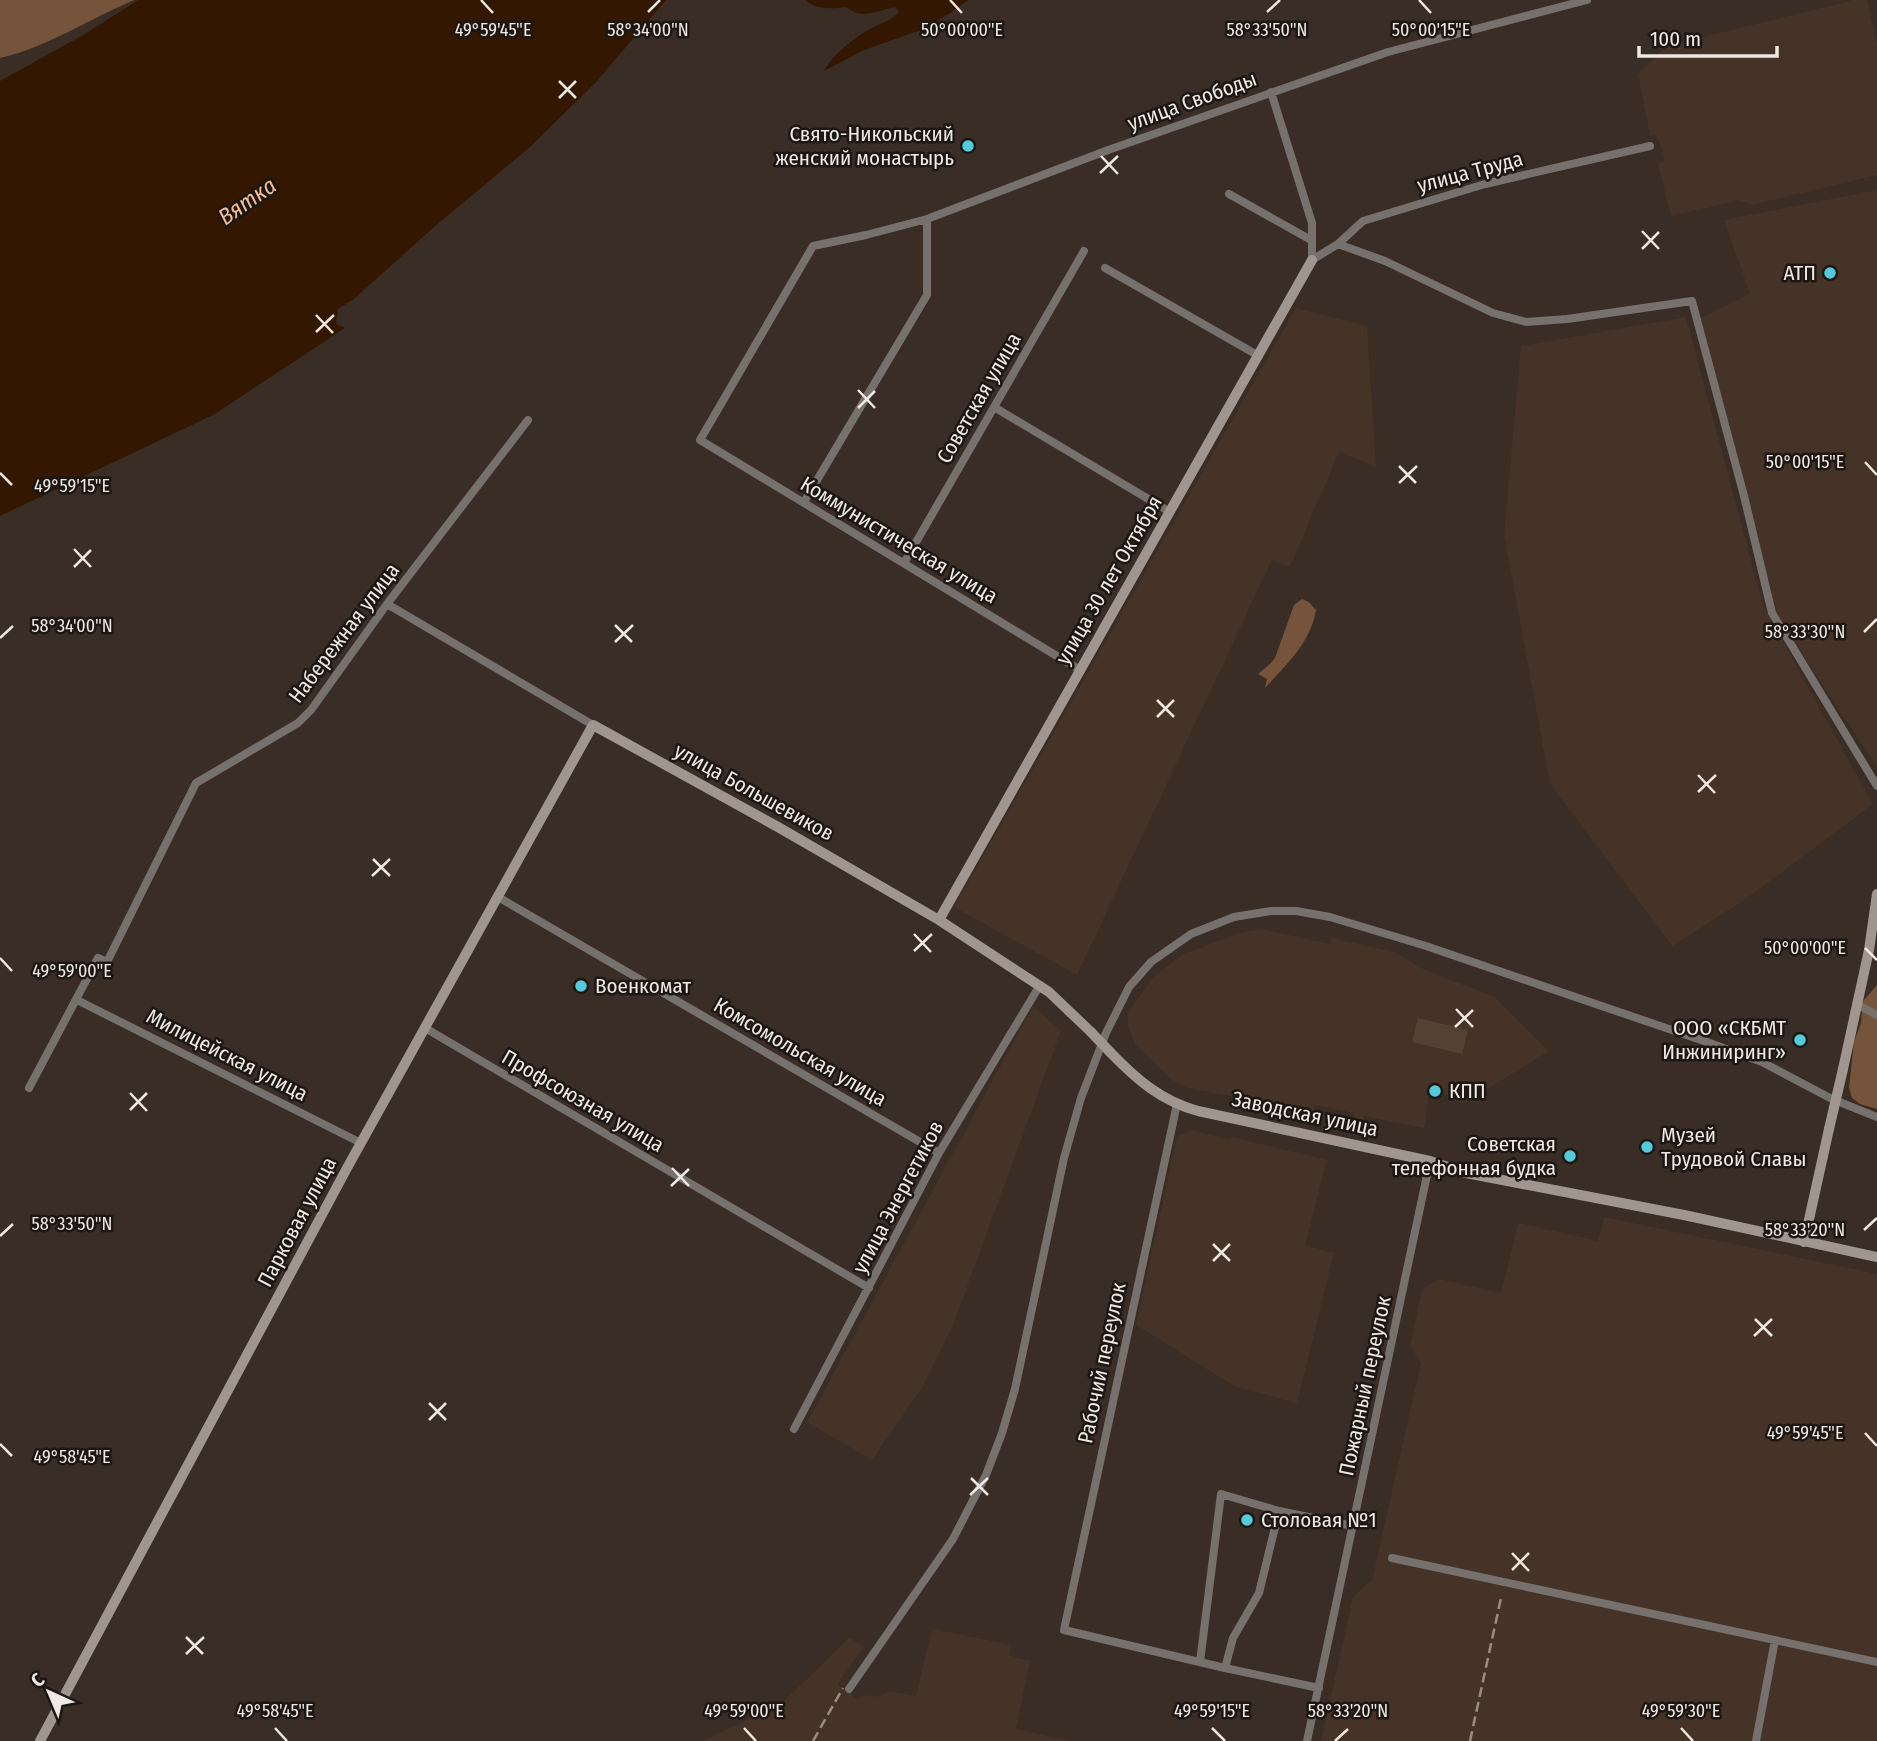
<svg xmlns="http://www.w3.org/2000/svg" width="1877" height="1741" viewBox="0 0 1877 1741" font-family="'Fira Sans Condensed',sans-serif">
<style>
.built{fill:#443326}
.green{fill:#544133}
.forest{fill:#75543b}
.water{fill:#331700}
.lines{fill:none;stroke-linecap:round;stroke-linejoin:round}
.street{stroke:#77716d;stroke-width:8}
.secondary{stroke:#a0968f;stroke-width:10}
.rail{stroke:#988e87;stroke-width:2.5;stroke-dasharray:10 5;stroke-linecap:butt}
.secondary-bridge{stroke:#a0968f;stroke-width:10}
.ticks{fill:none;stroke:#f0e8e3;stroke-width:2.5}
.poi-dot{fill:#53cbda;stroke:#1c1713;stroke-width:2.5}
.labels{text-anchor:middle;stroke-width:5;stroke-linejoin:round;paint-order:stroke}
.street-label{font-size:21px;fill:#f0e8e3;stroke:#1c1713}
.poi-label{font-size:21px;fill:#f0e8e3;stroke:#1c1713;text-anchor:end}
.water-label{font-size:23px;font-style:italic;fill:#f8bd93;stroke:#1c1713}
.ticks-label{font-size:18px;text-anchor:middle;fill:#f0e8e3;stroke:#1c1713;stroke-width:5;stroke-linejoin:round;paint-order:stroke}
</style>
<rect width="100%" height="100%" fill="#392d25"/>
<path class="built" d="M1855,0H1867L1877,42V175L1752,205L1739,200L1671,216L1658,164L1665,161L1657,135L1650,136L1638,74L1666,46Z
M1877,190V767L1775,613L1701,318L1750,294L1724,220Z
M1296,308L1367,326L1376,467L1339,452L1290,567L1272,560L1077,975L954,907Z
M1686,317L1763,605L1873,804L1743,901L1672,946L1550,784L1504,535L1521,346Z
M1261,929L1331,944L1332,938L1394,952L1427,971L1495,997L1549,1051L1464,1104L1453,1101L1454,1097L1448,1095L1442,1094L1441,1097L1429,1094L1424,1128L1364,1116L1363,1120L1354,1118V1113L1315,1105L1313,1111L1240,1095L1231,1096L1187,1088L1172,1080L1135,1044L1128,1026V1012L1153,977L1182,955L1236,934Z
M1033,1006L1061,1031L955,1320L923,1386L872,1460L807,1422Z
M1192,1130L1230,1140L1232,1137L1327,1160L1305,1246L1334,1253L1297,1403L1234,1386L1136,1325L1177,1137Z
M1604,1217L1877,1274V1741H1321L1353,1597L1372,1580L1421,1363L1410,1346L1422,1289L1439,1279L1501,1293L1518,1223L1598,1241Z
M934,1629L1011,1645L1009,1656L1030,1661L1016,1729L1070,1741H703L782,1703L849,1638L864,1646L838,1684L856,1698L871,1695L878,1697L890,1691L916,1696L931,1632Z"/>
<path class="green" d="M1418,1018L1468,1030L1462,1054L1412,1042Z"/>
<path class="forest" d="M0,0H134C89,19 48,47 0,58Z
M1302,599L1309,602L1316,610C1311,642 1286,665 1265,688L1267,679L1258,674L1270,664L1275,658L1294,605Z
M1877,985V1109L1860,1104L1852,1098L1849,1088L1854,1042L1861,1023L1863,1001Z"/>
<path class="water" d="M138,0H666L596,82L530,147L434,227L355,298L338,309L336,324L345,328L213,415L0,516V81L85,34Z
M805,0H968L949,14L918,31L864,50L824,71C832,55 854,38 870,29C881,23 890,22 899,12L895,7C876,11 862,20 846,7C831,9 817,10 805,0Z"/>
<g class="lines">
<path class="street" d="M1271,92L1312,223V260L1338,244L1363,221L1485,184L1650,146
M1229,194L1311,240
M1338,244L1385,261L1493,313L1526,322L1567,319L1692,301L1744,496L1772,613L1877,786
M1105,268L1259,356
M994,407L1170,512
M804,502L927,295V219
M904,563L1084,251
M387,604L593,725
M1080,670L700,440L813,246L866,235L927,219L1111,149L1388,52L1587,0
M498,897L939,1153
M77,1000L361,1143
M1858,1005L1877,1015
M425,1028L869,1288
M29,1088L98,958L107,962L196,783L298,723L311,710L387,604L528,420
M1177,1104L1064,1630L1225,1668L1319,1688
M794,1429L939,1153L1040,985
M1392,1558L1877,1662
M1200,1662L1221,1494L1279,1511L1353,1526
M1225,1668L1233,1638L1259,1593L1279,1511
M849,1689L953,1539L986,1475L1002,1433L1015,1389L1064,1158L1081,1098L1106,1033L1129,987L1151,962L1191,934L1234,917L1271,911H1296L1330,917L1426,946L1707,1042L1762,1062L1832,1099L1877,1117
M1307,1741L1430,1161
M1756,1741L1775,1640"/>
<path class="secondary" d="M939,920L1312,260
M1110,1052C1136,1079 1161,1101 1198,1111L1430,1161L1466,1173L1684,1215L1877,1257
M1843,1069L1869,950L1877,894
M1804,1242L1829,1129
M40,1741L347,1168L593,725L778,827L939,920L1049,992L1091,1032"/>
<path class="rail" d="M813,1741L843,1688
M1470,1741L1501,1598"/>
<path class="secondary-bridge" d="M1091,1032L1110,1052
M1829,1129L1843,1069"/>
</g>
<path class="ticks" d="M481,0L493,13M950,0L962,13M1419,0L1431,13M648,12L660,0M1267,12L1280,0M559,81L576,98M559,98L576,81M1101,156L1118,174M1100,173L1118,156M1642,231L1659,249M1642,249L1659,232M316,315L333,333M316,332L334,315M858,390L875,408M858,408L875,391M1865,462L1877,475M1399,466L1416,483M0,473L12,485M1399,483L1417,466M74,549L91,567M74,567L91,550M615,625L632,642M1864,632L1877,619M0,638L13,626M615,642L633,625M1157,700L1174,717M1157,717L1174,700M1698,775L1715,793M1698,792L1716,775M373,859L390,876M372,876L390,859M914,934L931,952M1865,948L1877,960M914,951L932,934M0,958L12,971M1456,1009L1473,1027M1455,1027L1473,1010M130,1093L147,1111M130,1110L147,1093M672,1168L689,1186M671,1186L689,1169M1864,1230L1877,1218M0,1236L13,1224M1213,1244L1230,1261M1213,1261L1230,1244M1755,1319L1772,1336M1754,1336L1772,1319M429,1403L446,1420M429,1420L446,1403M1865,1433L1877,1446M0,1444L12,1456M971,1478L988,1495M970,1495L988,1478M1512,1553L1529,1571M1512,1570L1529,1553M186,1637L203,1654M186,1654L204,1637M275,1728L287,1741M744,1728L756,1741M1212,1728L1225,1741M1681,1728L1693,1741M1335,1741L1348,1729"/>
<g class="poi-dot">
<circle cx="968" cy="146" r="7"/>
<circle cx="1830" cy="273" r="7"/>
<circle cx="581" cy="986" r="7"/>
<circle cx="1800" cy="1040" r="7"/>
<circle cx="1435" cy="1091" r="7"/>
<circle cx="1647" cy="1147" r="7"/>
<circle cx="1570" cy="1156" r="7"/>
<circle cx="1247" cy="1520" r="7"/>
</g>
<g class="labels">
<g class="street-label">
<text transform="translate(1192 101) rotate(-20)" y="7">улица Свободы</text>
<text transform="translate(1470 172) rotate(-15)" y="7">улица Труда</text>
<text transform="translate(979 398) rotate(-60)" y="7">Советская улица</text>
<text transform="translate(899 540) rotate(31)" y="7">Коммунистическая улица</text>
<text transform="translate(1109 580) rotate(-60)" y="7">улица 30 лет Октября</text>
<text transform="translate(344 633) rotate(-53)" y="7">Набережная улица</text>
<text transform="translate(754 792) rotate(29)" y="7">улица Большевиков</text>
<text transform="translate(800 1052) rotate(30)" y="7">Комсомольская улица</text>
<text transform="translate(227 1055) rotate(27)" y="7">Милицейская улица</text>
<text transform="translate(583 1101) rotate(30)" y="7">Профсоюзная улица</text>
<text transform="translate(1305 1114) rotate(12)" y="7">Заводская улица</text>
<text transform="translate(898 1197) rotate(-62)" y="7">улица Энергетиков</text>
<text transform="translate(297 1222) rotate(-62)" y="7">Парковая улица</text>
<text transform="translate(1102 1363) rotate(-78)" y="7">Рабочий переулок</text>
<text transform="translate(1365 1386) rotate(-78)" y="7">Пожарный переулок</text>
</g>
<g class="poi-label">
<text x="954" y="141">Свято-Никольский<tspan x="954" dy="24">женский монастырь</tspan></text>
<text x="1816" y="280">АТП</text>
<text x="595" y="993" text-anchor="start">Военкомат</text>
<text x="1786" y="1035">ООО «СКБМТ<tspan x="1786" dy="24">Инжиниринг»</tspan></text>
<text x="1449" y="1098" text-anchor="start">КПП</text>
<text x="1661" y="1142" text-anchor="start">Музей<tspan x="1661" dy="24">Трудовой Славы</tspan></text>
<text x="1556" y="1151">Советская<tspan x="1556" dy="24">телефонная будка</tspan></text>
<text x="1261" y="1527" text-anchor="start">Столовая №1</text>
</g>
<g class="water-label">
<text transform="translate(247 201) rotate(-35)" y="8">Вятка</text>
</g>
</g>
<g class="ticks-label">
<text x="648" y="36">58°34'00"N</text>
<text x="1267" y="36">58°33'50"N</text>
<text x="962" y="36">50°00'00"E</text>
<text x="1431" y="36">50°00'15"E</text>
<text x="493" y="36">49°59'45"E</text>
<text x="1805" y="468">50°00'15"E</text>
<text x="72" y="492">49°59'15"E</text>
<text x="72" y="632">58°34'00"N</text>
<text x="1805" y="638">58°33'30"N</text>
<text x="1805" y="954">50°00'00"E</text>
<text x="72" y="977">49°59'00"E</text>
<text x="72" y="1230">58°33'50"N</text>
<text x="1805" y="1236">58°33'20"N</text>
<text x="1805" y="1439">49°59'45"E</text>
<text x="72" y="1463">49°58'45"E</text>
<text x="275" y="1717">49°58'45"E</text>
<text x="744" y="1717">49°59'00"E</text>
<text x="1212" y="1717">49°59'15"E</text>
<text x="1681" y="1717">49°59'30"E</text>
<text x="1348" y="1717">58°33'20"N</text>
</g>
<g transform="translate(49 1692) rotate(316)" stroke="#1c1713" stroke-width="5" paint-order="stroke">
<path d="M0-5L12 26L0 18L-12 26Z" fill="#f0e8e3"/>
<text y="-10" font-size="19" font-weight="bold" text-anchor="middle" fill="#f0e8e3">С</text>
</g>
<path d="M1639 46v10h138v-10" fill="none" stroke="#f0e8e3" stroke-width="3.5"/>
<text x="1650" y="46" font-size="21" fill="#f0e8e3" stroke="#1c1713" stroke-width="5" paint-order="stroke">100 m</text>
</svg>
